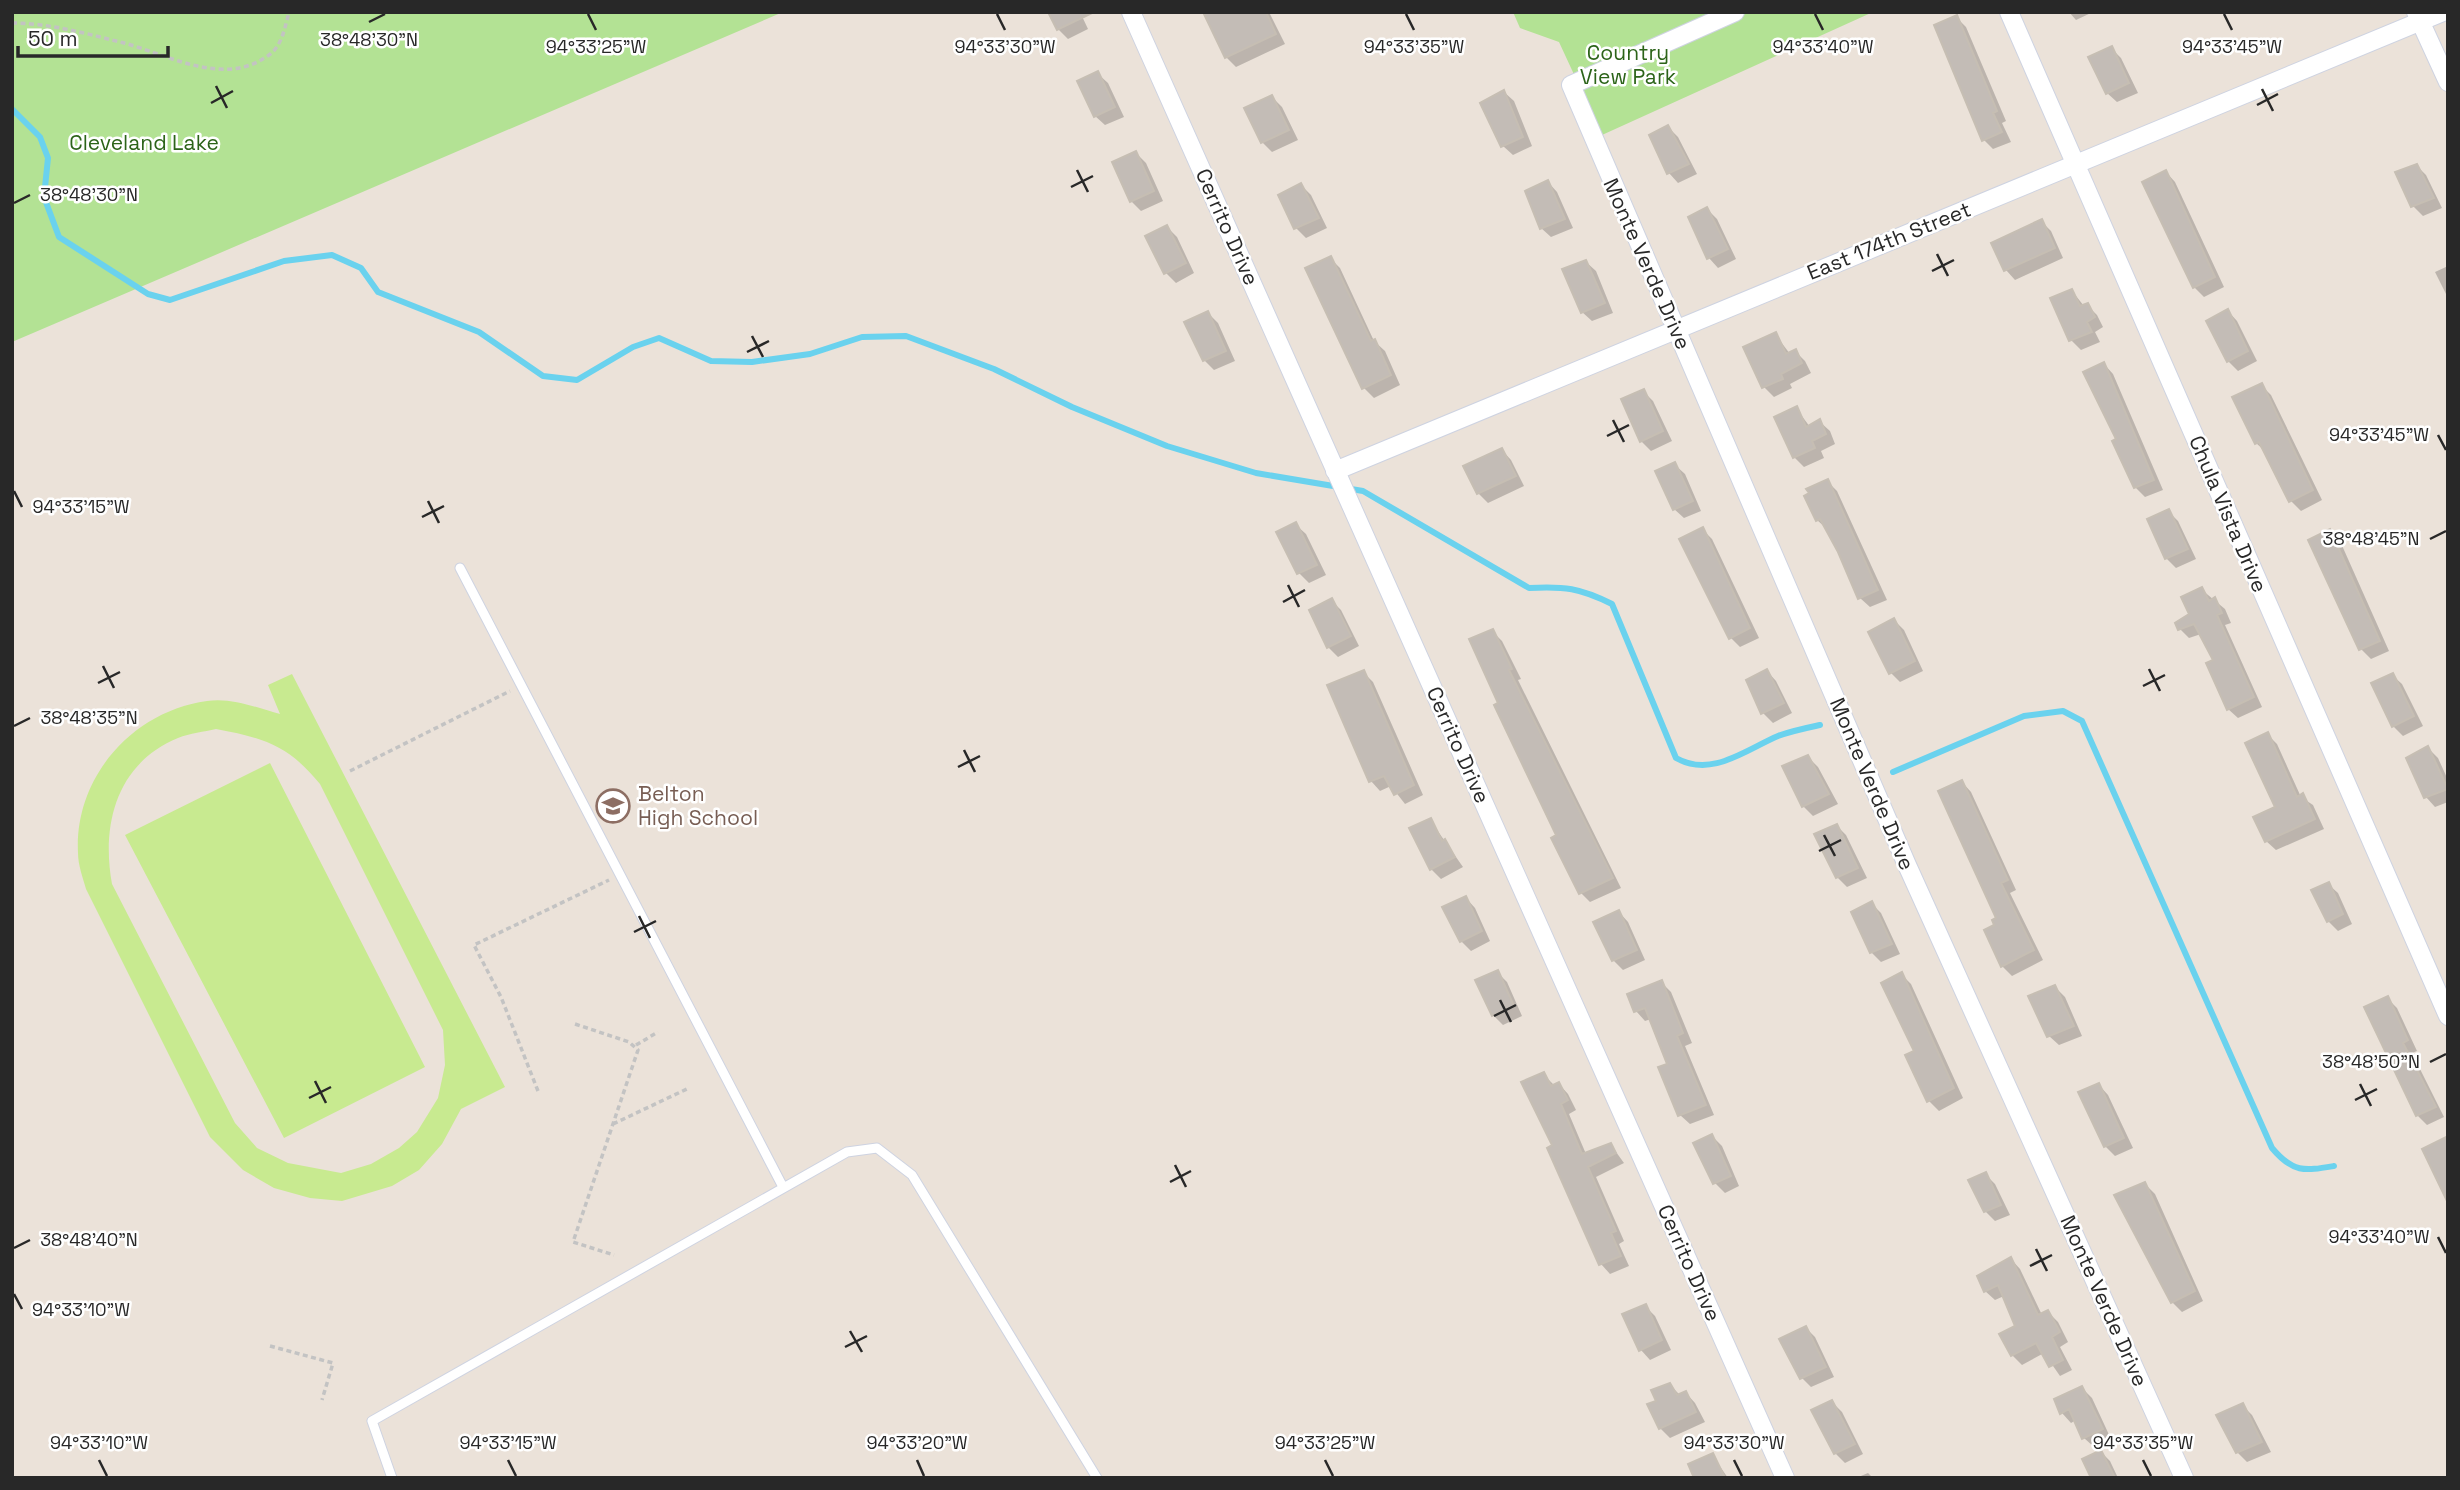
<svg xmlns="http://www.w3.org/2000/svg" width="2460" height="1490" viewBox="0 0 2460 1490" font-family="'Space Grotesk',sans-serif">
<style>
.green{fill:#b3e294}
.pitch{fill:#c8ea90;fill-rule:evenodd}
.shadow{fill:#0003}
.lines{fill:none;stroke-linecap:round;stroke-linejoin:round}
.stream{stroke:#6ad2ee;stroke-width:6}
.building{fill:#c3bcb6;stroke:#c6beb3;stroke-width:2}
.lane-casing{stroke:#ced3e1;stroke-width:11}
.street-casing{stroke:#ced3e1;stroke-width:20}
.path{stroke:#c3c3c3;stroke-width:3.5;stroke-dasharray:5 3.5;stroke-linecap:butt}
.lane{stroke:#fff;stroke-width:9}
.street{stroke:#fff;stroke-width:18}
.ticks{fill:none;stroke:#282828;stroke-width:2.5}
.labels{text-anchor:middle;stroke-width:5;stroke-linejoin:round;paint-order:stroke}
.park-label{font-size:21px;fill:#2c6419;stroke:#fff}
.street-label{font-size:21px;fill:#282828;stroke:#fff}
.education-label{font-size:21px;fill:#785e54;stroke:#fff;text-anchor:start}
.ticks-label{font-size:18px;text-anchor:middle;fill:#282828;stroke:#fff;stroke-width:5;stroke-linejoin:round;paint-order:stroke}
</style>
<rect width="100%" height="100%" fill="#ebe2d9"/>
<path class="green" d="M12,12H783L12,342Z
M1513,12H1873L1602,135L1559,42L1520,28Z"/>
<path class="pitch" d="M292,674L505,1087L461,1109L442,1144L419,1170L392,1186L342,1201L310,1198L274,1188L243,1170L210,1137L86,889C83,878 78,865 78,853C74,777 133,711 207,701C231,697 258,708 280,714L268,685ZM216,729C264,738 288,745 320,784L443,1030L445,1065L438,1098L417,1132L399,1148L371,1164L341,1173L288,1163L257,1148L235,1123L112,884C101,824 117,763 178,738C190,733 204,732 216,729Z
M270,763L425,1067L284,1138L125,835Z"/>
<path class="shadow" d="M1080,12L1088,29L1068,39L1058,29Z
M1205,12H1269L1285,44L1236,67L1226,57Z
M2069,12H2093L2076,20Z
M1956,17L1966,27L2006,121L2002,123L2011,142L1993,149L1984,140Z
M2111,48L2121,58L2138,93L2117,102L2107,93Z
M1098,74L1108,83L1124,117L1105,125L1095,116Z
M1504,92L1514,101L1532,146L1513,155L1503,146Z
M1272,97L1282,107L1298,140L1272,152L1262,142Z
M1668,127L1678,137L1697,174L1678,183L1669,173L1651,136Z
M1136,153L1146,163L1163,201L1141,211L1131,201Z
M2417,166L2426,175L2442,208L2423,216L2413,206L2398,173Z
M2166,172L2175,182L2224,287L2204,297L2194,287Z
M1548,182L1557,192L1573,228L1551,237L1541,228Z
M1301,185L1311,195L1327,228L1306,238L1296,228Z
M1707,209L1717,219L1736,259L1718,268L1709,258L1690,217Z
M2041,221L2051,231L2063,258L2015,280L2006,270Z
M1167,227L1177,237L1194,273L1176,283L1166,273Z
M1330,258L1340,268L1374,341L1385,351L1400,385L1374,398L1364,388Z
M1586,262L1596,271L1613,313L1592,321L1582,312Z
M2448,266V298L2435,272Z
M2072,291L2084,306L2087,305L2097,315L2103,327L2095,332L2100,342L2081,350L2071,340L2052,299Z
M2228,311L2237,321L2257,361L2238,371L2228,361Z
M1208,313L1218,323L1235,361L1214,370L1204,360Z
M1775,334L1790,354L1795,351L1805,361L1811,373L1790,384L1792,388L1774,397L1764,387Z
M2104,364L2113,374L2163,490L2145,497L2135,487L2118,440Z
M2261,385L2271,395L2322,500L2301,511L2291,501L2267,453L2256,443Z
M1643,391L1653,401L1672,441L1651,451L1641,441Z
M1796,408L1810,427L1820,422L1830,431L1835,444L1821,451L1824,458L1804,467L1794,457Z
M1502,450L1511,460L1524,486L1488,503L1478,493Z
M1675,465L1685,474L1701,511L1684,518L1674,509Z
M1827,481L1837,491L1887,600L1870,607L1860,598L1827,529L1817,520L1811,494Z
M2168,511L2178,521L2196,559L2176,568L2166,558Z
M1296,525L1306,534L1326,575L1309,583L1299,573Z
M1703,530L1712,539L1759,638L1740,647L1731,638L1682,540Z
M2330,531L2340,541L2389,651L2371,659L2361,649L2341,608Z
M2202,590L2225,609L2231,623L2225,625L2262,707L2238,718L2228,709L2215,661L2201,634L2189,638L2180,629L2192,614Z
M1331,600L1341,610L1359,646L1338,657L1328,647Z
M1894,620L1904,630L1923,671L1900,682L1891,673Z
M1492,631L1502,641L1521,679L1518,680L1621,888L1590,902L1581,893L1500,704Z
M1767,671L1776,681L1792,713L1773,723L1763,713Z
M1363,672L1373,682L1423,795L1405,804L1391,786L1380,791L1371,781L1329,686Z
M2392,675L2402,684L2423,726L2403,736L2393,726Z
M2267,734L2277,744L2301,797L2313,805L2324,829L2276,850L2266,841L2277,808Z
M2428,748L2438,758L2448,780V802L2435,807L2426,797Z
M1808,757L1818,767L1838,804L1813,816L1803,806Z
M1962,782L1971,792L2016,890L2010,893L2043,960L2012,976L2002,966L1996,926L1999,919Z
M1430,820L1463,867L1441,879L1431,869Z
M1837,826L1846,835L1867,878L1847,887L1837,877Z
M2328,884L2338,893L2352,924L2338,931L2328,921Z
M1466,898L1475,908L1490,941L1471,951L1461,941Z
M1872,904L1881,913L1900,954L1881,962L1871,952Z
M1619,912L1628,922L1645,960L1623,970L1613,960Z
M1497,972L1507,982L1522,1016L1503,1025L1493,1015Z
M1901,974L1911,984L1963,1098L1939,1111L1929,1101Z
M1661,982L1671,992L1692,1043L1685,1046L1714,1115L1690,1124L1680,1115L1669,1065L1651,1019L1645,1021L1636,1011L1629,995Z
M2055,987L2065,997L2082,1036L2059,1045L2049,1036Z
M2387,998L2397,1008L2417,1051L2412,1053L2444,1117L2427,1125L2417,1115Z
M1543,1074L1555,1086L1559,1084L1568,1094L1576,1110L1569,1114L1586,1154L1611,1145L1624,1163L1596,1177L1624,1241L1619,1244L1629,1266L1610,1274L1601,1264L1555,1146Z
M2099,1085L2108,1095L2133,1148L2115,1156L2105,1146Z
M1712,1136L1722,1146L1739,1186L1725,1193L1715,1183Z
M1985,1174L1995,1184L2010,1215L1995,1221L1985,1211Z
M2145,1184L2155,1194L2203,1301L2182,1312L2172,1302Z
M2011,1259L2020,1269L2042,1315L2048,1312L2058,1322L2068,1342L2060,1347L2072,1370L2060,1376L2044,1353L2022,1365L2012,1355L2017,1327L2004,1296L1995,1300L1985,1291Z
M1645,1306L1655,1316L1671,1350L1650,1360L1641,1350Z
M1806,1328L1815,1337L1834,1377L1811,1387L1802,1378Z
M1670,1385L1680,1395L1686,1393L1695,1403L1705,1422L1670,1438L1660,1428L1658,1401Z
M2082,1388L2092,1398L2111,1439L2094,1447L2084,1438L2076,1420L2071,1423L2062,1413Z
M1832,1402L1842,1412L1863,1454L1845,1463L1835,1453Z
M2242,1405L2252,1415L2271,1452L2247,1462L2237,1452Z
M2101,1452L2110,1461L2118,1478H2093Z
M1712,1455L1728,1478H1696Z
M1868,1473L1873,1478H1856Z"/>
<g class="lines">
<path class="stream" d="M12,109L40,137L48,158L44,197L59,237L148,294L170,300L284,261L332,255L361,268L378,292L479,332L543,376L577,380L633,347L659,338L711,361L752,362L810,354L862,337L906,336L994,369L1072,407L1167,446L1256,473L1363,491L1529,588C1564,586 1580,588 1612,604L1676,758C1712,778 1745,750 1778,736C1791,731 1806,728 1820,725
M1893,772L2024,716L2063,711L2082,721L2272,1148C2293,1173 2304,1171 2334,1166"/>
</g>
<path class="building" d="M1048,12H1094L1057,30Z
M1203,12H1266L1276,34L1225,58Z
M1957,15L1997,111L1993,113L2002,132L1982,141L1934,25Z
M2112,46L2129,83L2106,94L2088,57Z
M1098,71L1115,107L1094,117L1077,81Z
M1504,90L1523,137L1501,147L1480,103Z
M1272,95L1289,130L1261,143L1244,108Z
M1668,125L1689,164L1667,174L1649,135Z
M1136,151L1154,191L1130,202L1112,162Z
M2417,164L2434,198L2411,207L2395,172Z
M2166,170L2215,277L2193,288L2142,182Z
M1548,180L1565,219L1540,229L1525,191Z
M1301,183L1319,218L1294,229L1278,195Z
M1707,207L1728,249L1707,259L1688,217Z
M2042,219L2055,248L2004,271L1991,243Z
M1167,225L1186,263L1164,274L1145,236Z
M1331,256L1371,341L1375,339L1391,375L1362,389L1305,268Z
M1586,260L1605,303L1581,313L1562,269Z
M2072,289L2080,306L2088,303L2095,317L2087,322L2092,332L2069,341L2050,298Z
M2228,309L2248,351L2227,362L2206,321Z
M1208,311L1226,351L1203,361L1184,322Z
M1776,332L1786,354L1796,349L1802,363L1781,374L1783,379L1762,388L1743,347Z
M2104,362L2154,480L2134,488L2112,441L2116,439L2083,372Z
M2262,383L2313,490L2289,502L2259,442L2255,444L2232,397Z
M1644,389L1663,431L1640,442L1621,399Z
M1797,406L1806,427L1820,419L1826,434L1812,441L1815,448L1793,458L1774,417Z
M1502,448L1516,476L1477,494L1463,466Z
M1675,462L1693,501L1673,510L1655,471Z
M1828,479L1878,590L1858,599L1838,552L1820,519L1816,521L1804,496L1809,493L1806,489Z
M2169,509L2188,549L2165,559L2147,519Z
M1296,522L1317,565L1297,574L1276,532Z
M1703,527L1750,628L1729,639L1679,539Z
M2330,529L2380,641L2359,650L2308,540Z
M2202,587L2209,601L2215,597L2222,613L2217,615L2254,697L2227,710L2206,663L2213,660L2194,624L2178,630L2175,623L2189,614L2181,597Z
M1332,598L1351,636L1327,648L1309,610Z
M1894,618L1915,661L1889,674L1868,632Z
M1493,629L1512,669L1509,670L1613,878L1579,894L1551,838L1556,835L1494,705L1498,703L1469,639Z
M1767,669L1784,703L1761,714L1746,680Z
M1364,670L1414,785L1394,795L1384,776L1369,782L1327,685Z
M2393,673L2414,716L2392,727L2371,683Z
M2268,732L2297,797L2303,793L2315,819L2265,842L2253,817L2275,807L2245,743Z
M2428,746L2448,789L2424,798L2406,758Z
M1808,755L1829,794L1802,807L1782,766Z
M1962,780L2008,880L2001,883L2034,950L2001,967L1984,930L1994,925L1992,920L1996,918L1938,791Z
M1431,818L1442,841L1445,839L1455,857L1430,870L1409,828Z
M1837,824L1858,868L1836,878L1814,834Z
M2329,882L2343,914L2327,922L2311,890Z
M1466,896L1482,931L1460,942L1442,907Z
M1872,901L1892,944L1870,953L1851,912Z
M1619,910L1637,950L1612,961L1593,922Z
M1498,970L1514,1006L1492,1016L1475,980Z
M1902,972L1954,1088L1927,1102L1905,1055L1914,1051L1881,983Z
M1662,980L1683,1033L1677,1036L1706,1105L1678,1116L1658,1067L1667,1064L1645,1008L1634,1012L1627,994Z
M2055,985L2074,1026L2047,1037L2028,996Z
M2388,996L2408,1040L2403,1043L2436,1107L2416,1116L2364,1007Z
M1544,1072L1551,1086L1559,1082L1568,1100L1561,1104L1582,1154L1611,1143L1616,1153L1588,1167L1616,1231L1611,1233L1621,1256L1599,1265L1547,1148L1552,1145L1521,1082Z
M2099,1083L2124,1138L2104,1147L2078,1092Z
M1712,1134L1731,1176L1713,1184L1693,1143Z
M2448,1136V1203L2422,1149Z
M1986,1172L2001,1205L1984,1212L1968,1180Z
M2145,1182L2195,1291L2171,1303L2114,1195Z
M2011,1257L2038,1315L2048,1310L2060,1332L2052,1337L2063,1360L2049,1367L2036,1343L2011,1356L1999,1334L2015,1326L1998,1285L1984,1292L1977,1276Z
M1646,1304L1662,1340L1639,1351L1622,1314Z
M1806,1326L1826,1367L1800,1379L1779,1339Z
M1670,1383L1677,1395L1686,1391L1696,1412L1659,1429L1647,1404L1656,1401L1651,1390Z
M2082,1386L2103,1429L2082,1439L2069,1409L2060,1414L2054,1399Z
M1832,1400L1855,1444L1834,1454L1811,1410Z
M2243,1403L2262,1442L2236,1453L2216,1415Z
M2101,1450L2115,1478H2091L2082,1459Z
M1713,1453L1725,1478H1694L1688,1464Z"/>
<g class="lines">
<defs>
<path id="lane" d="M460,568L783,1187
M392,1478L372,1421L847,1152L877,1148L912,1175L1097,1478"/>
<path id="street" d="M1131,12L1785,1478
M1735,12L1571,85L1907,865L2184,1478
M2009,12L2448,1016
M2416,12L2448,82
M1335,471L2443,12"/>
</defs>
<use href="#lane" class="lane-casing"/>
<use href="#street" class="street-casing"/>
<path class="path" d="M12,23C49,23 88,34 124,43C169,55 224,88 269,55C282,46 285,27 289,12
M350,771L510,691
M575,1024L629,1042L638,1050L573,1242L614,1255
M636,1045L658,1032
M538,1091L501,997L474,945L609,880
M613,1124L689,1088
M270,1346L333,1363L322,1400"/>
<use href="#lane" class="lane"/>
<use href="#street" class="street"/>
</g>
<path class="ticks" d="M588,14L596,30M997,14L1005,30M1406,14L1414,30M1815,14L1823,30M2224,14L2232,30M369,22L385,14M216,86L227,108M2262,89L2273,111M211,103L233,91M2257,105L2278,94M1077,170L1088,192M1071,187L1093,176M14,203L30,195M1937,254L1948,276M1932,271L1954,260M752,336L763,357M747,352L769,341M1613,420L1624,442M2438,435L2446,450M1607,436L1629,425M14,491L22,507M428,501L439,523M422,517L444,506M2430,539L2446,531M1288,585L1299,607M1283,602L1305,590M103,666L114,688M2149,669L2160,691M98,683L120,672M2143,686L2165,675M14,726L30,718M964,750L975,772M958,767L980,756M1824,835L1835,856M1819,851L1841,840M639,916L650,938M634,932L656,921M1500,1000L1511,1022M1494,1016L1516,1005M2430,1062L2446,1054M315,1081L326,1103M2360,1084L2371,1106M309,1098L331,1087M2355,1100L2377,1089M1175,1165L1186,1187M1170,1182L1191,1171M2438,1237L2446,1253M14,1248L30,1240M2036,1249L2047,1271M2030,1266L2052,1255M14,1294L22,1309M850,1331L862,1352M845,1347L867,1336M99,1460L107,1476M508,1460L516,1476M917,1460L924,1476M1325,1460L1333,1476M1734,1460L1742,1476M2143,1460L2151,1476"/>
<defs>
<symbol id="school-ring" viewBox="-11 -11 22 22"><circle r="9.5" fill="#fff" stroke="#8d6e63" stroke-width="1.5"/><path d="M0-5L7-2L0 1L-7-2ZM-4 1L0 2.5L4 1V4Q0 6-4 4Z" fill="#8d6e63"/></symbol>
</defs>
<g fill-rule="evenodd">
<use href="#school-ring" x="594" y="787" width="38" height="38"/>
</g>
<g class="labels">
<g class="park-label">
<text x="1628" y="60">Country<tspan x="1628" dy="24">View Park</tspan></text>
<text x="144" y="150">Cleveland Lake</text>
</g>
<g class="street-label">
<text transform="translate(1227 227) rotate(66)" y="7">Cerrito Drive</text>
<text transform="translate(1889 241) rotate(-22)" y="7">East 174th Street</text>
<text transform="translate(1647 264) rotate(66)" y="7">Monte Verde Drive</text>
<text transform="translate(2228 514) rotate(67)" y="7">Chula Vista Drive</text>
<text transform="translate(1458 745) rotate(66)" y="7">Cerrito Drive</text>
<text transform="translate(1872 784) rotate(67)" y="7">Monte Verde Drive</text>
<text transform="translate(1689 1263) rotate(66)" y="7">Cerrito Drive</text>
<text transform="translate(2104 1301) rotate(66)" y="7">Monte Verde Drive</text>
</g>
<g class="education-label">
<text x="638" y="801">Belton<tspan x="638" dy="24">High School</tspan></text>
</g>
</g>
<g class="ticks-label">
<text x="369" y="46">38°48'30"N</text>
<text x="596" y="53">94°33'25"W</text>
<text x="1005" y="53">94°33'30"W</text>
<text x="1414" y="53">94°33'35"W</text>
<text x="1823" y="53">94°33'40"W</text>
<text x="2232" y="53">94°33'45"W</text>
<text x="89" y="201">38°48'30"N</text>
<text x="2379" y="441">94°33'45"W</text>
<text x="81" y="513">94°33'15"W</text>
<text x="2371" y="545">38°48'45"N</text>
<text x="89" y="724">38°48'35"N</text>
<text x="2371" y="1068">38°48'50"N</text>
<text x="2379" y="1243">94°33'40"W</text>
<text x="89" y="1246">38°48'40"N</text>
<text x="81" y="1316">94°33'10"W</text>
<text x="99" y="1449">94°33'10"W</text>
<text x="508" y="1449">94°33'15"W</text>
<text x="917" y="1449">94°33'20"W</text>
<text x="1325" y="1449">94°33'25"W</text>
<text x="1734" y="1449">94°33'30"W</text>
<text x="2143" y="1449">94°33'35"W</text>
</g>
<rect width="2460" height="1490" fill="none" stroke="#282828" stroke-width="28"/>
<path d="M18 46v10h150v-10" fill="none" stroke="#282828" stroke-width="3.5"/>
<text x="28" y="46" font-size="21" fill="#282828" stroke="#ffffff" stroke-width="5" paint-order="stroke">50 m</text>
</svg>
